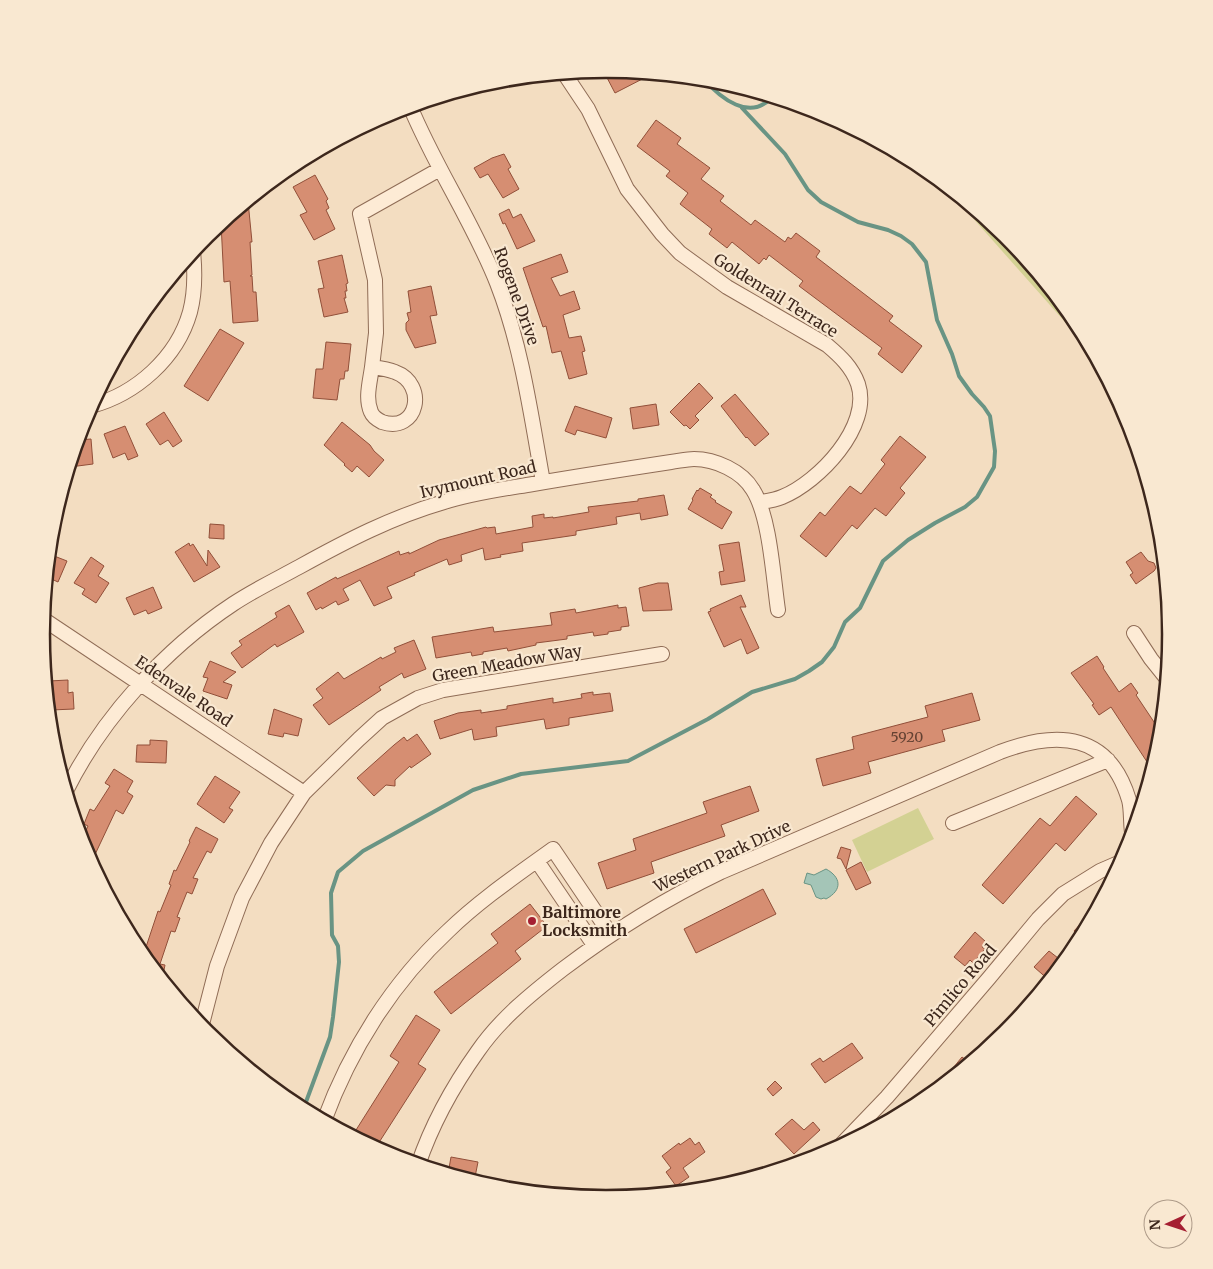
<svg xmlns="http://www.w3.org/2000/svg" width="1213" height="1269" viewBox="0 0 1213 1269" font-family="Merriweather,serif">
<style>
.green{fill:#d3d193}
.water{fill:#a4c5b7;stroke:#699484}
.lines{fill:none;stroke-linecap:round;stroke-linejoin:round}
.stream{stroke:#699484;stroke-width:4}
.building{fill:#d68e72;stroke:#914f39}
.minor-casing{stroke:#8f6c56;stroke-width:16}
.minor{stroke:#fdebd5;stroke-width:14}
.poi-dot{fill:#a51f32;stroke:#f9e8d1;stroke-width:2}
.labels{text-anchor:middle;stroke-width:4.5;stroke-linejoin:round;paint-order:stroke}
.number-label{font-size:14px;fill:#634132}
.street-label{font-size:16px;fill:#3d271c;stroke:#f9e8d1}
.poi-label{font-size:16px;font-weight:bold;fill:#3d271c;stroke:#f9e8d1;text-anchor:start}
.rim{fill:none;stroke:#3d271c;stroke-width:2.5}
</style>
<rect width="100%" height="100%" fill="#f3ddc1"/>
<path class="green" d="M940,181L1006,235L1077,321L1096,357Z
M918,808L934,839L867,872L852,840Z"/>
<path class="water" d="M826,869C841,877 843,890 826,899L824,898L821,899L816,897L811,885L804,883L807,873L814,875Z"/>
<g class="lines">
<path class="stream" d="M704,79C720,98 750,122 772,97
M303,1110L330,1037L333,1017L339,962L338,946L332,935L331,893L338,872L363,851L473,790L521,774L628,761L708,719L752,692L795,679L809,671L822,662L834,647L845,622L860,608L883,561L908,540L935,523L965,507L977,497L994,467L995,451L990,416L984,407L972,394L959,376L952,354L937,320L926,262L912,244L901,236L888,230L858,222L821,202L808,190L785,154L742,108"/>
</g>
<path class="building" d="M607,69L652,74L615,93L603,70Z
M656,120L681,138L677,144L710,168L701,179L724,196L720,201L751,225L755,220L785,242L788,237L791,239L796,233L820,251L816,257L893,316L889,321L922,346L902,373L878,354L882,348L799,286L803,281L769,255L766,260L764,258L759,264L732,242L727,248L709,234L712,229L680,204L688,193L666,176L670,171L637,146Z
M504,154L511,167L508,169L519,189L503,198L488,174L480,178L474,168L492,158Z
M315,175L328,199L326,201L329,208L326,210L335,229L314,240L300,215L307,212L293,187Z
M248,201L252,242H250L252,275L250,276H252L253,292H256L258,321L233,323L230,281L224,282L221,223Z
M509,209L513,218L521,214L535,241L517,249L505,223L503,224L499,214Z
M561,254L568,272L551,278L560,296L574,291L580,309L563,315L569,338L581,336L585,351L582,352L587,374L569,379L561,351L552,353L546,326L543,327L523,268Z
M342,255L348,283L346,284L347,291H345L346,298H344L348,312L324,317L318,289L324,288L318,261Z
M431,286L437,315L430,316L436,343L415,348L406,330V323L409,320L407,313L411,312L408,291Z
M220,329L244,343L208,401L184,386Z
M326,342L351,344L348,371H345L344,379H340L337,400L313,398L316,369H323Z
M699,383L713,398L695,416L699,420L690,429L686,425L684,426L670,412Z
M735,394L769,434L755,446L747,437L746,438L721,406Z
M656,404L659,425L633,429L630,408Z
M575,406L612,418L606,438L577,430L575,435L565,431Z
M164,412L182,441L173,447L168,440L160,445L146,424Z
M342,422L370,445L374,451L384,460L369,477L357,466L352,472L344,465L345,464L324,445Z
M125,426L138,456L128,460L125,453L113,458L104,434Z
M900,436L926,457L900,488L905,493L886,516L875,508L857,529L852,525L826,557L800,536L820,512L825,516L850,486L861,494L885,464L881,460Z
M91,439L93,464L70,467L78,440Z
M700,488L712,495L710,497L716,501L715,502L732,512L722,529L688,509L693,500L692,499L697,490L698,491Z
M664,495L668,515L641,520L640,513L616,517L617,524L576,531V535L522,543L523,551L500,555L501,557L485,560L483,548L461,555L462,561L449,565L447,559L414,573L415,575L387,587L392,598L374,606L360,580L343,589L349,600L338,605L336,601L322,609L321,607L316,610L307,593L336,577L337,579L399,551L400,555L409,552V554L439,540L486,527L487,528L495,527L496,534L533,527L532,516L544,514V518L553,517V518L589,512L588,507L638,501V499Z
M210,524L224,525V539L209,538Z
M739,542L745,581L721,585L719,572L724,571L719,545Z
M189,543L190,546L193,544L207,566L208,550L220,567L194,582L175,552Z
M1141,552L1148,561L1154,563L1156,568L1154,571L1136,584L1130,575L1133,573L1126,562Z
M49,554L67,561L58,582L47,577Z
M91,557L104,566L98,576L109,583L96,603L82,594L85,589L74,583Z
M658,583H668L672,610L643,611L639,588Z
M153,587L162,608L148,614L146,610L134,615L126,598Z
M741,595L746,607H740L759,648L747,654L741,639L724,647L708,612L711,611L710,609Z
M289,605L304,632L277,647L275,644L242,668L231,653L242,645L239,641L277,617L275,613Z
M618,605V608L626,607L629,626L621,627V630L608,632V634L594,636L593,632L567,636V639L536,643V645L508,651L507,648L483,652V654L472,656L471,652L436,658L432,637L493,627L494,632L552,625L550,613L575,609L576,613Z
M414,640L426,669L404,678L402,673L379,687L381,690L329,725L313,705L323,698L316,689L338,672L344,679L381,657L382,659L396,652L394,648Z
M1097,656L1104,667L1103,668L1119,692L1131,683L1138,693L1136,695L1162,734L1161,745L1153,771L1111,707L1099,715L1092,705L1094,704L1071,673Z
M210,661L236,672L223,682L232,685L227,699L203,691L208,678L203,677Z
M68,680V693L73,692L74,709L51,710L49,681Z
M593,692V695L610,693L613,711L569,718V725L546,729L544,719L496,727L497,736L474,740L472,729L440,739L434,721L458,713L481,710V713L507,709V706L553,698V703L582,698L581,694Z
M972,693L980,720L942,730L945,741L868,762L871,773L823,786L816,759L854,749L852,737L928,717L925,706Z
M274,709L302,719L298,736L284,733L283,737L268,734Z
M417,734L431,754L411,768L410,766L395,780V786L386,785L374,796L357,778L394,745L404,737L407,741Z
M150,740L167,741L166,763L136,762L137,745H150Z
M114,769L133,781L127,792L133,796L123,814L116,810L91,863L81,841L88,826L84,824L90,809L94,811L110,786L105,783Z
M215,776L240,792L229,808L233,810L224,823L197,804Z
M750,786L759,811L721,825L725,836L651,862L654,873L607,889L598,863L636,850L633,839L707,813L703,802Z
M1076,796L1097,814L1065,851L1056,843L1003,904L982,885L1040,818L1050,826Z
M196,827L218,839L211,853L207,851L193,878L198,879L192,894L187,892L177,917L180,918L175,932L171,931L160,964L165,965L162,980L143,956L158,911L160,912L171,885L169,884L174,870L176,871L190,842L189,841Z
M841,847L851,850L846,869L841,859L837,858Z
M861,862L871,883L856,890L846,870Z
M763,889L776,914L696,953L684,929Z
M530,904L547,926L515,951L521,959L451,1014L434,992L498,943L491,934Z
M1093,910L1096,912L1081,939L1074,931Z
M975,932L986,942L982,947L985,949L973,963L970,960L965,966L954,957Z
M1049,951L1058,958L1053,963L1060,969L1050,981L1034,967Z
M416,1015L440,1030L418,1064L426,1069L378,1144L356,1130L399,1062L390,1056Z
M852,1043L863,1058L825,1083L811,1064L820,1058L823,1062Z
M962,1057L970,1063L948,1082L944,1079Z
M775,1081L782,1088L773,1096L767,1089Z
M792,1119L804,1130L813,1122L820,1130L794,1154L775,1134Z
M690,1138L695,1145L699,1142L705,1152L683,1168L689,1177L676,1186L666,1172L671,1168L662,1156L679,1143L680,1145Z
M451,1157L478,1162L474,1182L448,1174Z"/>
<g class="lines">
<defs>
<path id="minor" d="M564,73L588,109L627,189L662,234L680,253L727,287L827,345C840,356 852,367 858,384C872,426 819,482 782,497C775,500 767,501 760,502
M410,106C435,167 473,222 497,283C522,347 531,415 543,482
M372,367C370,382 365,398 371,412C373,417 378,420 382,422C418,434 428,384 395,372C388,369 380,368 372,367L376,333L375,280L360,214L440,169
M91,406C136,394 177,358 190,312C195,293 195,271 193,251
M43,619L304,793
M1134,633L1151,659L1167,679
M66,791C102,718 165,649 233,604C254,590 277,579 299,567C346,541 392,517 444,502C473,493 503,489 533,484C579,476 625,469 671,462C679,461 687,459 694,459C715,459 742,471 753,490C770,517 773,576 778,610
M953,823L1108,760
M537,861L594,945
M201,1028L217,966L242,898L271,843L304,793L359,739L382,718L418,698L443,690L662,654
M324,1121C350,1050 392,983 448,931C480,900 517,875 553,849L611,935
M837,1149L887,1097L989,978L1038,919L1063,894L1100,871L1123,861
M418,1165C432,1124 453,1086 478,1051C500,1019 532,993 563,969C612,932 665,899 721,872L1000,752C1058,730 1109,733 1129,800C1132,811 1130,826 1133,838"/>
</defs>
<use href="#minor" class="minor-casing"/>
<use href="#minor" class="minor"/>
</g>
<circle class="poi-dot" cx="532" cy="921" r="5"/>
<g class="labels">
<g class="number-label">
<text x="907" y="742">5920</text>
</g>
<g class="street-label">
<text transform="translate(776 295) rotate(32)" y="6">Goldenrail Terrace</text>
<text transform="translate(517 296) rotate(70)" y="6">Rogene Drive</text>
<text transform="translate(478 479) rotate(-13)" y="6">Ivymount Road</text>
<text transform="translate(507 663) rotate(-10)" y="6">Green Meadow Way</text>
<text transform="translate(184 691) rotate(34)" y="6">Edenvale Road</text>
<text transform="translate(722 856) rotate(-25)" y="6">Western Park Drive</text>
<text transform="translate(960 985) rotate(-50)" y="6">Pimlico Road</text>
</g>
<g class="poi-label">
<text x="542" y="918">Baltimore<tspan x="542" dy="18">Locksmith</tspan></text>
</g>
</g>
<path d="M0 0H1213V1269H0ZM50 634a556 556 0 1 1 1112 0a556 556 0 1 1-1112 0Z" fill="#f9e8d1" fill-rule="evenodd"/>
<path class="rim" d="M50 634a556 556 0 1 1 1112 0a556 556 0 1 1-1112 0Z"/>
<g transform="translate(1168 1224) rotate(267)"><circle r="24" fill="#f9e8d1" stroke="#ae9b89"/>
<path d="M0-4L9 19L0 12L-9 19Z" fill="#a51f32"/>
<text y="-8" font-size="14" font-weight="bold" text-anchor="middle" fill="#3d271c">N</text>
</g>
</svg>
